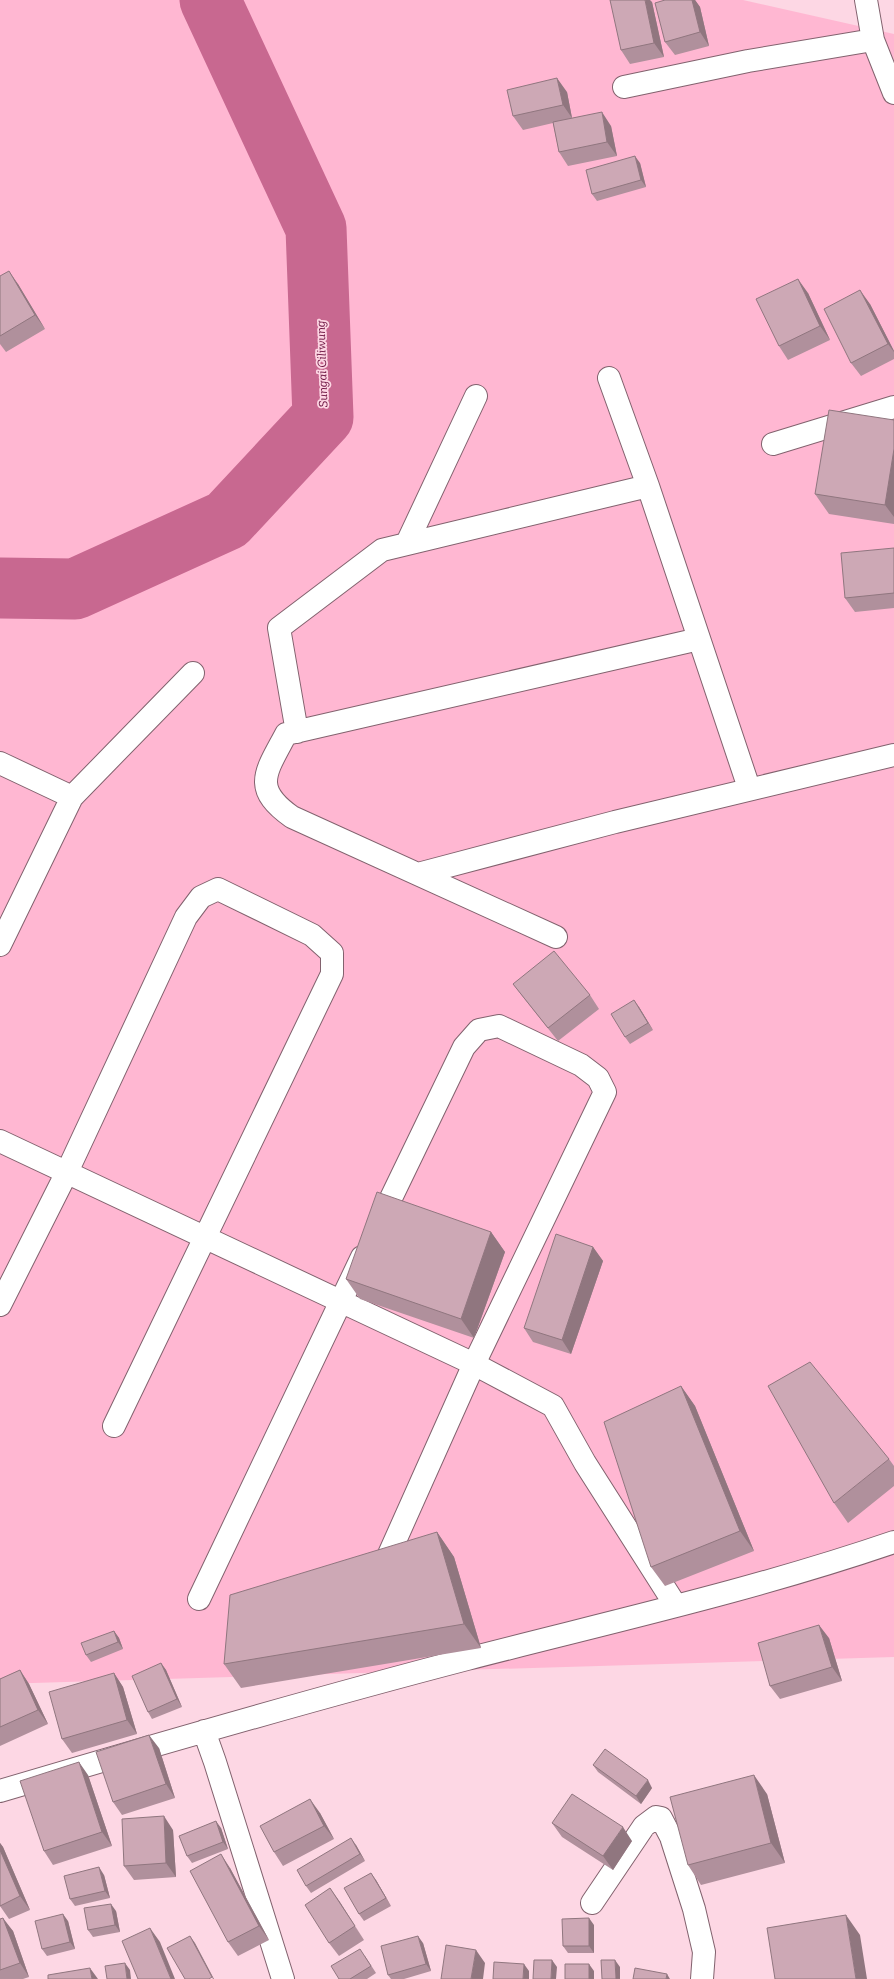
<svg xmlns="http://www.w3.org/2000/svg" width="894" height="1979" viewBox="0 0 894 1979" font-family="'Zilla Slab',serif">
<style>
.green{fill:#ffb7d2}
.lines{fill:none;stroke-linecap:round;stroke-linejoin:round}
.river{stroke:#c86890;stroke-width:61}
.minor-casing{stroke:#82626e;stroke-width:24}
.minor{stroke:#fff;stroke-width:22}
.wall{fill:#b0909c}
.shaded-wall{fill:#90767f}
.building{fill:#cda8b5;stroke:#90767f}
.labels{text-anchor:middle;stroke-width:3.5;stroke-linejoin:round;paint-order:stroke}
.water-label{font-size:13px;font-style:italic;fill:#6c1441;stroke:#fdd7e4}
</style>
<rect width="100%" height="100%" fill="#fdd7e4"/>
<path class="green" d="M0,0H743L894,34V1657L0,1684Z"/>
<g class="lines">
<path class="river" d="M0,588L75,589L227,520L323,417L316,228L210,0"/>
<defs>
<path id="minor" d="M866,0L873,40L894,93
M624,87L748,61L873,40
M609,378L648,486L749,788
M773,444L894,407
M407,543L476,396
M297,732L279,628L382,550L648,486
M0,763L72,797
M418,874L615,822L894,755
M556,937L292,817C251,788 266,772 286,734L699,639
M0,945L72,797L193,673
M0,1141L474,1364L553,1406L585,1463L676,1606
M378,1225L464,1047L479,1030L499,1026L581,1065L598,1078L605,1092L474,1364L386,1561
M0,1305L67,1172L186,917L201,897L218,889L312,935L332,953V974L114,1426
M199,1599L362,1257
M204,1731L215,1762L283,1979
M0,1791C155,1745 310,1700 467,1659C610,1622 754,1590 894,1542
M592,1903L644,1826L656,1817L661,1818L671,1837L694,1909L704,1952L702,1979"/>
</defs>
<use href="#minor" class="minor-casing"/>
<use href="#minor" class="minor"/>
</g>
<path class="wall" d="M665,0H695L700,7L709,46L675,55L665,42Z
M652,2L664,57L630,64L621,50Z
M567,92L572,118L611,126L617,156L568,166L559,152L553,123L523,130L513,116Z
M640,163L646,187L597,201L592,194Z
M0,276L18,284L45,329L6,352L0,344Z
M808,293L830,340L788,360L779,346Z
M870,304L894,351V359L861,376L851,363Z
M894,420V524L829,514L815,494Z
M894,548V608L855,612L845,598Z
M513,984L590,995L599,1009L558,1041L523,997Z
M639,1007L653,1030L630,1044L625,1037Z
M491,1232L505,1252L474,1338L360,1299L346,1279Z
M593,1247L603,1261L571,1354L533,1342L524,1328Z
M681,1386L695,1406L754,1551L665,1586L651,1567Z
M889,1459L894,1466V1486L848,1523L834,1503Z
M437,1532L454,1557L481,1648L241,1688L224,1664Z
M114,1631L119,1638L123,1649L91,1662L86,1655Z
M829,1638L842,1681L780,1699L770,1686Z
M161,1663L166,1670L182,1707L152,1719L148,1712Z
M20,1670L29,1684L48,1724L0,1746V1679Z
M114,1673L123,1687L137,1734L72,1753L62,1739Z
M159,1748L175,1798L122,1815L113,1802Z
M593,1765L652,1788L641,1804L598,1772Z
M88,1775L112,1846L53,1865L44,1851Z
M767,1794L785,1863L701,1885L688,1865Z
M320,1813L334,1839L283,1866L274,1852Z
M552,1823L632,1841L613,1870L562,1837Z
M221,1828L228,1849L192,1863L187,1856Z
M173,1830L176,1877L134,1880L124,1866Z
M0,1843L3,1847L30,1910L9,1919L0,1906Z
M356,1845L365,1861L311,1893L306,1886Z
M230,1868L269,1940L238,1956L228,1942Z
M104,1875L110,1898L75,1906L70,1899Z
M376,1880L391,1906L364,1921L359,1914Z
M330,1888L364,1940L339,1956L329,1943Z
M116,1911L120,1932L93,1937L88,1930Z
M0,1919L13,1931L29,1977L23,1979H0Z
M68,1921L75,1949L47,1956L42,1949Z
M594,1925V1953H568L563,1946Z
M423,1943L431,1971L404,1979H391L388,1975Z
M365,1956L376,1973L367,1979H339Z"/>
<path class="shaded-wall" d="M645,0H650L652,2L664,57L654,43Z
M692,0H695L700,7L709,46L700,32Z
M557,78L567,92L572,118L563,105Z
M602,112L611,126L617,156L607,142Z
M635,156L640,163L646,187L641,180Z
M9,271L18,284L45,329L35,315Z
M798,279L808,293L830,340L820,326Z
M860,290L870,304L894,351V352L888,344Z
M894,449V517L885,505Z
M634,1000L639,1007L653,1030L648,1023Z
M491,1232L505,1252L474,1338L461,1319Z
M593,1247L603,1261L571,1354L562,1340Z
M681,1386L695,1406L754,1551L740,1531Z
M437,1532L454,1557L481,1648L464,1624Z
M819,1625L829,1638L842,1681L832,1667Z
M114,1631L119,1638L123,1649L118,1642Z
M161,1663L166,1670L182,1707L177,1699Z
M20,1670L29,1684L48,1724L38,1710Z
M114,1673L123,1687L137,1734L127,1720Z
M149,1735L159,1748L175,1798L166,1784Z
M79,1762L88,1775L112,1846L102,1832Z
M754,1775L767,1794L785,1863L771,1843Z
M648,1780L652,1788L641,1804L636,1796Z
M310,1799L320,1813L334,1839L324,1826Z
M164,1816L173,1830L176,1877L166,1863Z
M216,1821L221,1828L228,1849L223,1842Z
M623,1827L632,1841L613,1870L603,1856Z
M351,1838L356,1845L365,1861L360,1854Z
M0,1843L3,1847L30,1910L20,1896L0,1850Z
M221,1854L230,1868L269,1940L259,1926Z
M99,1867L104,1875L110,1898L105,1891Z
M371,1873L376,1880L391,1906L386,1898Z
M330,1888L340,1902L364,1940L355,1926Z
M111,1904L116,1911L120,1932L115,1925Z
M63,1914L68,1921L75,1949L70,1942Z
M846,1915L860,1935L867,1979H856Z
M3,1918L13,1931L29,1977L20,1963Z
M589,1918L594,1925V1953L589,1946Z
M150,1928L160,1942L175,1979H171Z
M190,1936L195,1943L214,1979H213L212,1977Z
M418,1936L423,1943L431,1971L426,1964Z
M476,1950L485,1963L483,1979H471Z
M552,1960L557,1967L556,1979H551Z
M615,1960L620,1967V1979H616Z
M125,1963L130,1970L131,1979H127Z
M524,1964L529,1971V1979H523Z
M589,1964L594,1971V1979H589Z
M90,1968L98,1979H92Z
M667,1974L670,1979H666Z"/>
<path class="building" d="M610,0H645L654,43L621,50Z
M665,0H692L700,32L665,42L655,3Z
M557,78L563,105L513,116L507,90Z
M602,112L607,142L559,152L553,122Z
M635,156L641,180L592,194L586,170Z
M9,271L35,315L0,336V276Z
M798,279L820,326L779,346L756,299Z
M860,290L888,344L851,363L824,309Z
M829,410L894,420V449L885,505L815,494Z
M894,548V593L845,598L841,553Z
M554,951L590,995L548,1028L513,984Z
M634,1000L648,1023L625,1037L611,1014Z
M377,1192L491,1232L461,1319L346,1279Z
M556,1234L593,1247L562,1340L524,1328Z
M810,1362L889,1459L834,1503L768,1386Z
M681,1386L740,1531L651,1567L604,1422Z
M437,1532L464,1624L224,1664L230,1595Z
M819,1625L832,1667L770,1686L758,1643Z
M114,1631L118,1642L86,1655L81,1643Z
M161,1663L177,1699L148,1712L132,1676Z
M20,1670L38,1710L0,1727V1679Z
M114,1673L127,1720L62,1739L49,1692Z
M149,1735L166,1784L113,1802L96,1752Z
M605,1749L648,1780L636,1796L593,1765Z
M79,1762L102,1832L44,1851L20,1781Z
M754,1775L771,1843L688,1865L670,1797Z
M572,1794L623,1827L603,1856L552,1823Z
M310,1799L324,1826L274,1852L260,1826Z
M164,1816L166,1863L124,1866L122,1819Z
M216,1821L223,1842L187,1856L179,1836Z
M351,1838L360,1854L306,1886L297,1870Z
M0,1850L20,1896L0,1906Z
M221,1854L259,1926L228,1942L190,1871Z
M99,1867L105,1891L70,1899L64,1876Z
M371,1873L386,1898L359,1914L344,1888Z
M330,1888L355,1926L329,1943L305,1905Z
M111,1904L115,1925L88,1930L84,1908Z
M63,1914L70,1942L42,1949L35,1921Z
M846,1915L856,1979H775L767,1928Z
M3,1918L20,1963L0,1970V1919Z
M589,1918V1946H563L562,1919Z
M150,1928L171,1979H138L122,1941Z
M190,1936L212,1977L209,1979H185L167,1948Z
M418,1936L426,1964L388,1975L381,1946Z
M446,1945L476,1950L471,1979H441Z
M360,1949L371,1966L350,1979H339L331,1966Z
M534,1960H552L551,1979H533Z
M601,1960H615L616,1979H602Z
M494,1962L524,1964L523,1979H493Z
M125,1963L127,1979H107L105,1966Z
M565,1964H589V1979H565Z
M90,1968L92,1979H48V1975Z
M635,1968L667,1974L666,1979H633Z"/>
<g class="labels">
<g class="water-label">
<text transform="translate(321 364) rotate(-92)" y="5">Sungai Ciliwung</text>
</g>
</g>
</svg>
